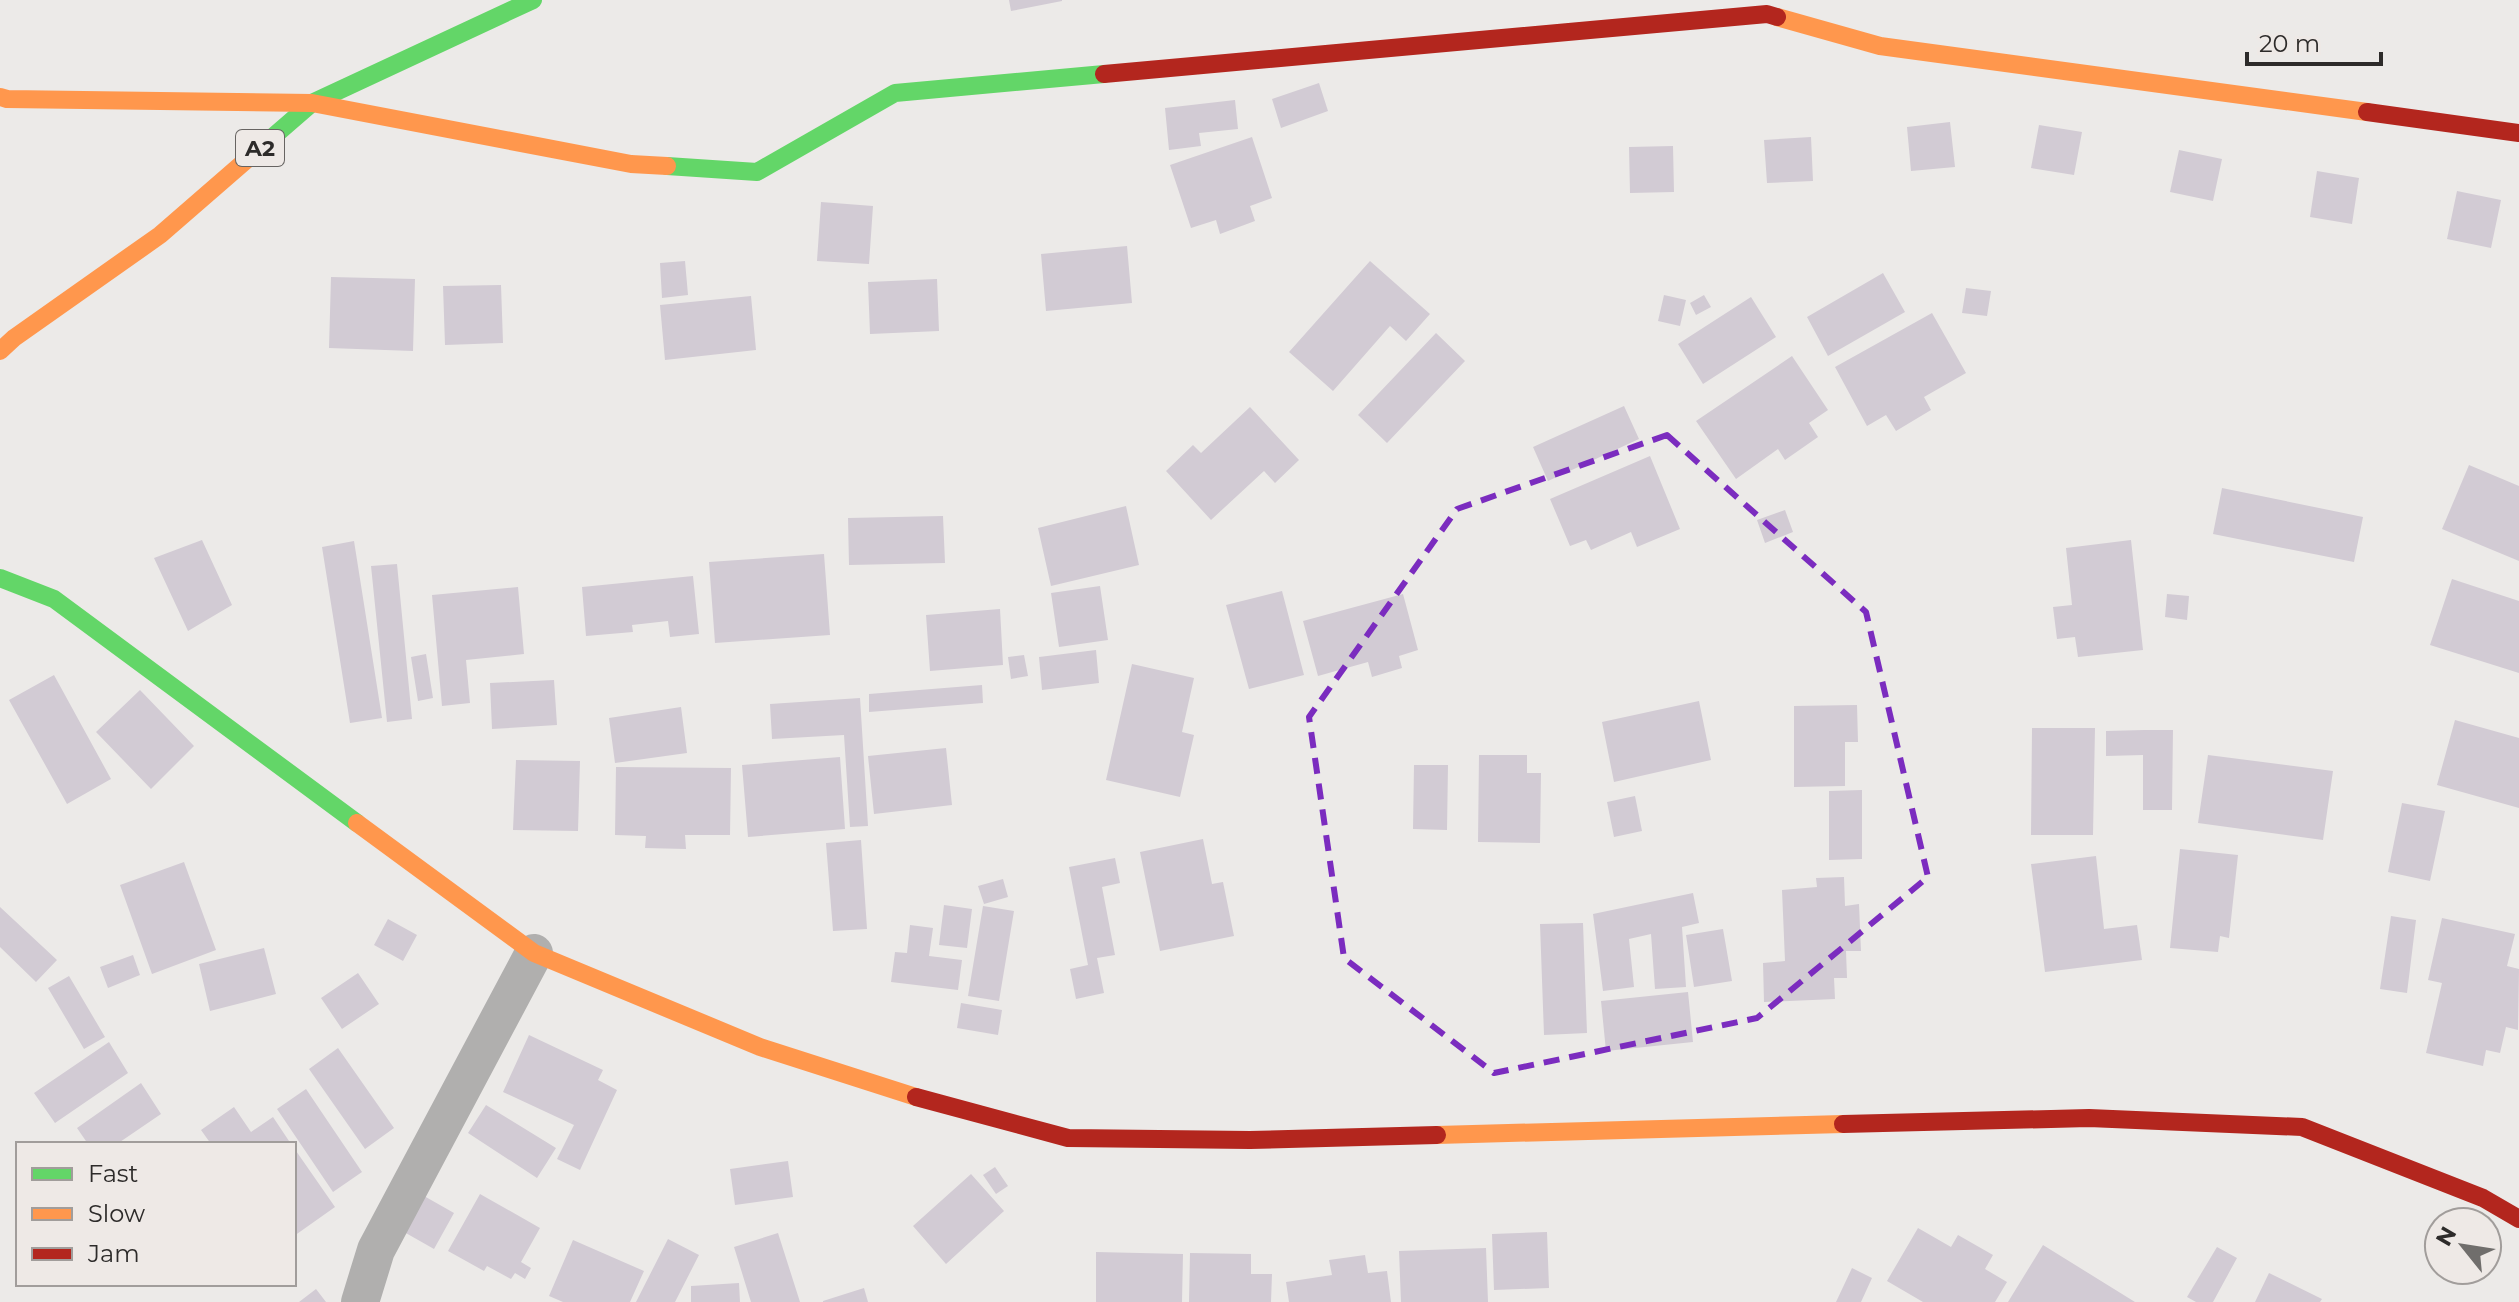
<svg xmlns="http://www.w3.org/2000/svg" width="2519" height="1302" viewBox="0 0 2519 1302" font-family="Montserrat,sans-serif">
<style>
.building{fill:#d2cbd4}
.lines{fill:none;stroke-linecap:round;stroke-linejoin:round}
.street{stroke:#b0afae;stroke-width:38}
.fast{stroke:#63d668;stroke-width:18}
.slow{stroke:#ff974d;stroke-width:18}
.jam{stroke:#b3261e;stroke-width:18}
.marked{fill:none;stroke:#7b2cbf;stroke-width:6;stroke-dasharray:16 10;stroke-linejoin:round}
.labels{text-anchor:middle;stroke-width:7;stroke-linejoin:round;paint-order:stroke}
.shield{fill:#eee9e6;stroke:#676462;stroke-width:2}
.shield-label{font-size:22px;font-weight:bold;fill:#2d2b2a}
</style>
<rect width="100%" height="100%" fill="#eceae8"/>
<path class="building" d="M1009,0H1062V1L1011,11Z
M1319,83L1328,111L1281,128L1272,99Z
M1235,100L1238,129L1199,133L1201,146L1169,150L1165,108Z
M1950,122L1955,167L1911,171L1907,127Z
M2039,125L2082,132L2074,175L2031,168Z
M1252,137L1272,198L1250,206L1255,221L1220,234L1216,220L1191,228L1170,165Z
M1811,137L1813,181L1767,183L1764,140Z
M1673,146L1674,192L1630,193L1629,147Z
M2179,150L2222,159L2213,201L2170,192Z
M2317,171L2359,178L2352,224L2310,217Z
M2457,191L2501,200L2491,248L2447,239Z
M821,202L873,206L869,264L817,261Z
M1127,246L1132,303L1046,311L1041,254Z
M685,261L688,295L662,298L660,263Z
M1370,261L1430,314L1406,341L1390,326L1333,391L1289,352Z
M1883,273L1905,312L1828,356L1807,317Z
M331,277L415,279L413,351L329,348Z
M937,279L939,331L870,334L868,282Z
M501,285L503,343L445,345L443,286Z
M1966,288L1991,291L1987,316L1962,313Z
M1664,295L1686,300L1680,326L1658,321Z
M1704,295L1711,307L1696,315L1690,303Z
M751,296L756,350L665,360L660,305Z
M1751,297L1776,337L1703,384L1678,344Z
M1932,313L1966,373L1924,397L1931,410L1896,431L1886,415L1867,426L1835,367Z
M1436,333L1465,361L1387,443L1358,415Z
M1792,356L1828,410L1809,423L1818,437L1785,460L1778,449L1736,479L1696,421Z
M1624,406L1639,439L1548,481L1533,447Z
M1250,407L1299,460L1275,483L1264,471L1211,520L1166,471L1193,445L1201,453Z
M1650,456L1680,529L1637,547L1631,532L1591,550L1586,540L1570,546L1550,499Z
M2469,465L2519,486V561L2442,529Z
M2222,488L2363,517L2354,562L2213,534Z
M1126,506L1139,565L1051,586L1038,528Z
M1785,510L1793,532L1765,543L1757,520Z
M943,516L945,563L849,565L848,518Z
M202,540L232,605L188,631L154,558Z
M2131,540L2143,650L2078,657L2075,637L2057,639L2053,607L2072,605L2066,548Z
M354,541L382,718L350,723L322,547Z
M824,554L830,635L715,643L709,562Z
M397,564L412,719L387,722L371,566Z
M693,576L699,634L670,637L668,621L632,625L633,632L586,636L582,587Z
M2452,579L2519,601V673L2430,645Z
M1100,586L1108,640L1059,647L1051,593Z
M518,587L524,654L466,660L470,703L442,706L432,595Z
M1282,591L1304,675L1249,689L1226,605Z
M1403,594L1418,650L1399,656L1402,668L1372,677L1368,662L1318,676L1303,621Z
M2167,594L2189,596L2187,620L2165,617Z
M1000,609L1003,665L930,671L926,615Z
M1096,650L1099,683L1042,690L1039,657Z
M426,654L433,698L418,701L411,657Z
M1024,655L1028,676L1011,679L1008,657Z
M1132,664L1194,678L1182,732L1194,735L1180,797L1106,780Z
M54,675L111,779L67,804L9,700Z
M554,680L557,725L492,729L490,683Z
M982,685L983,703L869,712V694Z
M140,690L194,746L151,789L96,732Z
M860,698L868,826L850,827L844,735L772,739L770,704Z
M1699,701L1711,760L1614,782L1602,722Z
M1857,705L1858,742H1845V786L1794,787V706Z
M681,707L687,753L615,763L609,718Z
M2455,720L2519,738V808L2437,785Z
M2032,728H2095L2093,835H2031Z
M2144,730H2173L2172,810H2143V755L2106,756V731Z
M946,748L952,805L874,814L868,756Z
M1479,755H1527V773H1541L1540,843L1478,842Z
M2208,755L2333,771L2323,840L2198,823Z
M840,757L845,829L748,837L742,765Z
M516,760L580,761L578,831L513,830Z
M1414,765H1448L1447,830L1413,829Z
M616,767L731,768L730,835H685L686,849L645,848L646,836L615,835Z
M1862,790V859L1829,860V791Z
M1635,796L1642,831L1614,837L1607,802Z
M2402,803L2445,811L2430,881L2388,872Z
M1203,839L1212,884L1223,882L1234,936L1160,951L1140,852Z
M861,840L867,929L833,931L826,843Z
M2180,849L2238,855L2229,938L2220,936L2218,952L2170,948Z
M2096,856L2104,929L2137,925L2142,960L2045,972L2031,864Z
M1115,858L1120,883L1102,887L1115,955L1097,958L1104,993L1076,999L1070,969L1088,965L1069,867Z
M184,862L216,950L152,974L120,885Z
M1844,877L1845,906L1859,904L1861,951H1846L1847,978H1834L1835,999L1764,1002L1763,963L1785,961L1782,890L1817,887L1816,878Z
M1003,879L1008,897L984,904L978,886Z
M1693,893L1699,923L1682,927L1686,987L1655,989L1651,934L1629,939L1634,987L1603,991L1593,914Z
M944,905L972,909L967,948L939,945Z
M983,906L1014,911L999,1001L968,996Z
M0,907L57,960L36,982L0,947Z
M2391,916L2416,920L2407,993L2380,989Z
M2442,918L2515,934L2507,966L2519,969L2518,1030L2506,1027L2500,1053L2486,1050L2483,1066L2426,1053L2442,983L2428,980Z
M388,919L417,935L403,961L374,945Z
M1583,923L1587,1033L1544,1035L1540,924Z
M910,925L933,928L929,956L962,960L958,990L891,982L895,952L907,953Z
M1723,929L1732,981L1694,987L1686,935Z
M264,948L276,994L210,1011L199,964Z
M133,955L140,975L108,988L100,967Z
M358,973L379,1004L342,1029L321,998Z
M69,976L105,1037L84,1049L48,988Z
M1688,992L1693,1042L1606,1051L1601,1001Z
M961,1003L1002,1010L998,1035L957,1028Z
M529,1035L603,1070L598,1080L617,1090L580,1170L557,1159L574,1125L503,1092Z
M109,1042L128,1073L55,1123L34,1093Z
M338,1048L394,1128L365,1149L309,1069Z
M141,1083L161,1114L117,1144H88L77,1128Z
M306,1089L362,1172L333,1192L277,1109Z
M486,1105L556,1148L537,1178L468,1133Z
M234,1107L251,1132L273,1117L291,1144H211L201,1130Z
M294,1148L335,1207L294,1236Z
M788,1161L793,1197L735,1205L730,1169Z
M995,1167L1008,1186L996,1194L983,1175Z
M971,1174L1004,1211L946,1264L913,1226Z
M417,1192L454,1213L434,1249L397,1228Z
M480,1194L540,1228L521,1262L531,1268L525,1279L515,1273L511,1279L487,1266L484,1271L448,1251Z
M1918,1228L1951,1247L1958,1235L1993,1255L1985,1269L2007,1282L1995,1302H1923L1887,1281Z
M1547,1232L1549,1288L1494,1290L1492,1234Z
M778,1233L800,1302H751L734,1247Z
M668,1239L699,1255L675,1302H636Z
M573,1240L644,1271L630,1302H563L549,1296Z
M2043,1245L2135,1302H2008Z
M2217,1247L2237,1258L2213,1302H2196L2187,1297Z
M1486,1248L1488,1302H1401L1399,1251Z
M1096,1252L1183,1254L1182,1302H1096Z
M1190,1253L1251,1254V1274H1272L1271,1302H1189Z
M1365,1255L1368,1273L1387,1271L1391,1302H1289L1286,1282L1332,1275L1329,1260Z
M1852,1268L1872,1278L1861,1302H1836Z
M2269,1273L2322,1299L2320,1302H2255Z
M739,1283L740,1302H691V1286Z
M864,1288L868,1302H823V1301Z
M316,1289L326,1302H299Z"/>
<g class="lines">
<path class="street" d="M360,1302L376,1250L534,953"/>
<path class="fast" d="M267,142L312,103L533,0
M667,166L757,172L895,93L1104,74
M0,578L54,599L357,823"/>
<path class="slow" d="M1777,17L1880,46L2367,112
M0,97L7,99L312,103L631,164L667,166
M0,351L14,338L160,235L267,142
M357,823L534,953L760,1047L916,1097
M1437,1135L1843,1124"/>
<path class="jam" d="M1104,74L1767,14L1777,17
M2367,112L2519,133
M916,1097L1068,1138L1250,1140L1437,1135
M1843,1124L2089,1118L2302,1127L2483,1198L2519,1219"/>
</g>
<path class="marked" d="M1667,435L1866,612L1928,877L1757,1018L1494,1073L1344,958L1309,717L1457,509Z"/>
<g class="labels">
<rect class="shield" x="236" y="130" width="48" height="36" rx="6"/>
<g class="shield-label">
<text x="260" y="156">A2</text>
</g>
</g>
<rect x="16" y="1142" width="280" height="144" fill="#eee9e6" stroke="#a19d9b" stroke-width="2"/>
<rect x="32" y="1168" width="40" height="12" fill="#63d668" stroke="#a19d9b" stroke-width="2"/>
<text x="88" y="1182" font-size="24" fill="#2d2b2a">Fast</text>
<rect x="32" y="1208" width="40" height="12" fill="#ff974d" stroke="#a19d9b" stroke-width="2"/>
<text x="88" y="1222" font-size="24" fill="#2d2b2a">Slow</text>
<rect x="32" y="1248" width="40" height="12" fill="#b3261e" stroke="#a19d9b" stroke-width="2"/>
<text x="88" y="1262" font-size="24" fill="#2d2b2a">Jam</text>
<g transform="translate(2463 1246) rotate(300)"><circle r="38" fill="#eee9e6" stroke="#a19d9b" stroke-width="2"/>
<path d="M0-6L14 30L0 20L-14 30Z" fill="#706e6c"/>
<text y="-12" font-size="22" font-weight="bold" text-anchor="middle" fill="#2d2b2a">N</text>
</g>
<path d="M2247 52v12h134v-12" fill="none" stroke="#2d2b2a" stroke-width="4"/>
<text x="2259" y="52" font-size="24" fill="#2d2b2a" stroke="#eee9e6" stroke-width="6" paint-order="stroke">20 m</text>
</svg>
